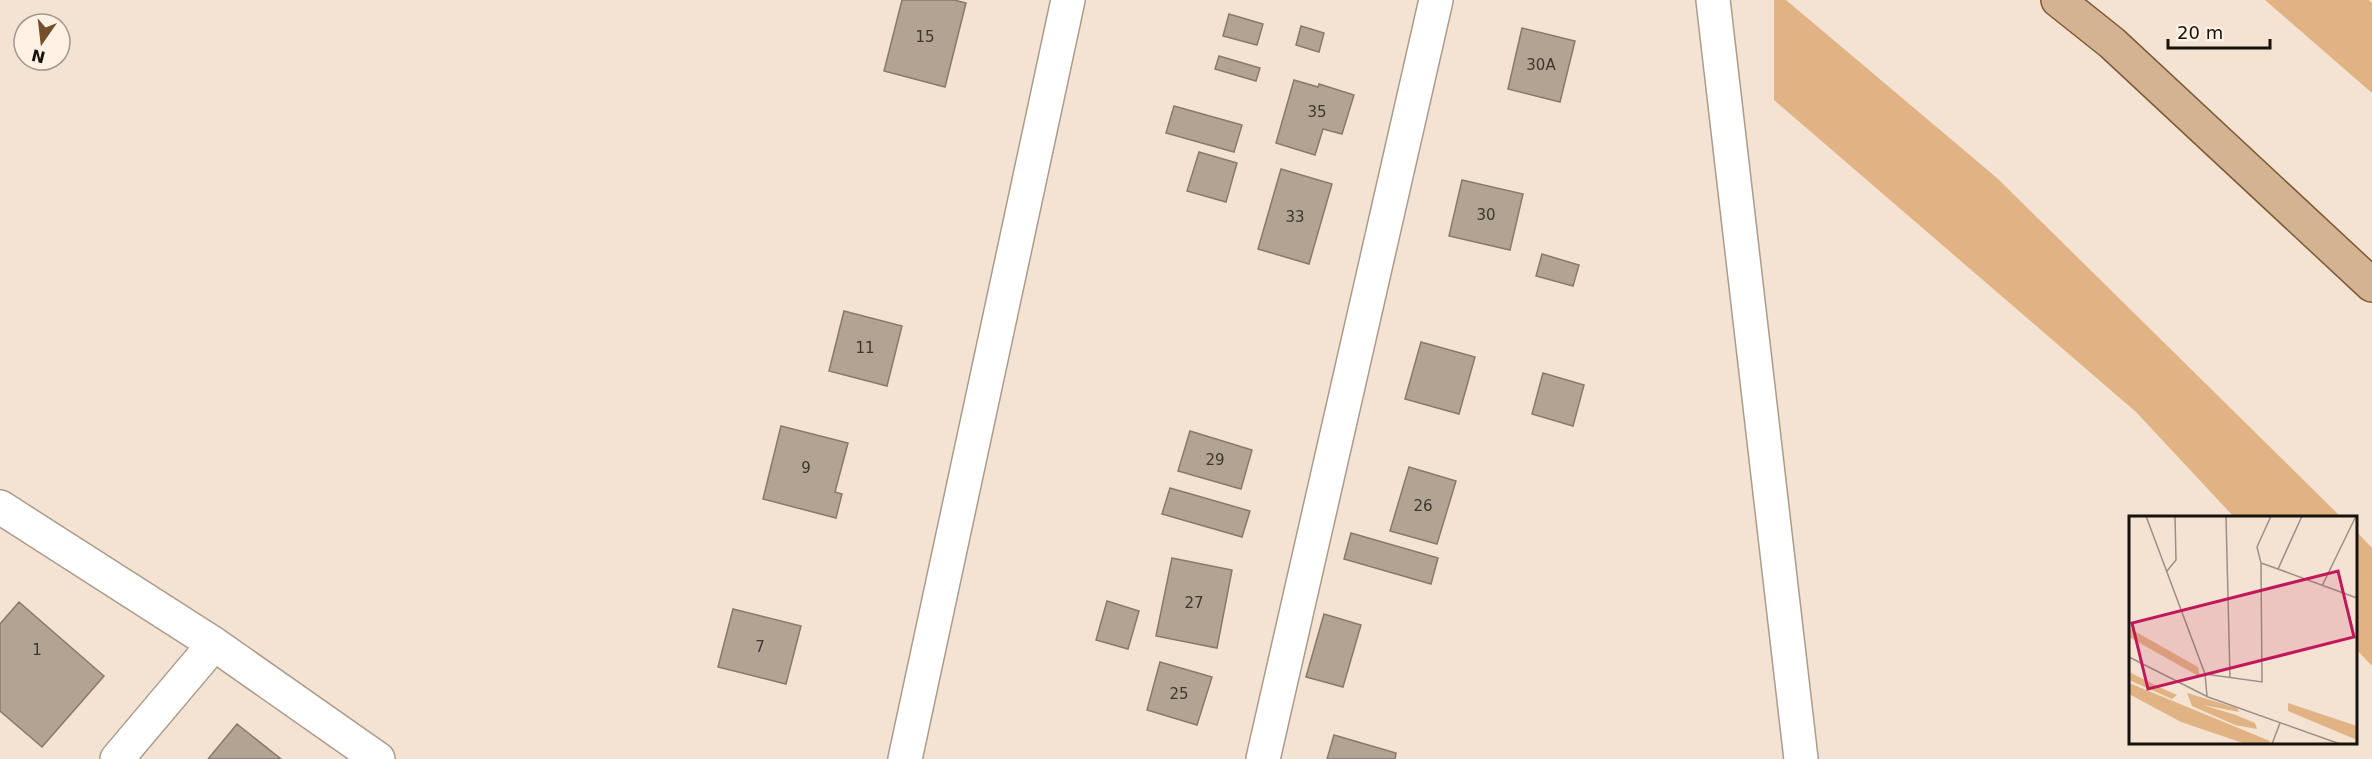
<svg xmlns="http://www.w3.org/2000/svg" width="2372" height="759" viewBox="0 0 2372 759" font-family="'DejaVu Sans',sans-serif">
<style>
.green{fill:#e1b384}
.building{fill:#b3a393;stroke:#88796a;stroke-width:1.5}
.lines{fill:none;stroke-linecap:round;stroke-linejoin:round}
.street-casing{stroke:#ab9b8b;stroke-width:36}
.primary-casing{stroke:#7e5a33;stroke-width:36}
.street{stroke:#fff;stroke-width:33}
.primary{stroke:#d3b391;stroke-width:33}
.labels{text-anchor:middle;stroke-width:4.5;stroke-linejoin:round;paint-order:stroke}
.number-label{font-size:15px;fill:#3e362e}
.inset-road{fill:none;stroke:#9c8f83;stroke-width:1.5}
.view{fill:#c2185b;fill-opacity:0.15;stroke:#c2185b;stroke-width:3}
.inset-edge{fill:none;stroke:#17120c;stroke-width:3}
</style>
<rect width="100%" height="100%" fill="#f4e3d2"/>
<path class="green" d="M1774,0H1786L1997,178L2341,517H2234L2136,412L1774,100Z
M2265,0H2369L2372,3V93Z
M2356,531L2372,548V666L2356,649Z"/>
<path class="building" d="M902,0H954L966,3L945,87L884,71Z
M1229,14L1263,24L1257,45L1223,36Z
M1301,26L1324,33L1319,52L1296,45Z
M1522,28L1575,41L1560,102L1508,89Z
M1219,56L1260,68L1256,81L1215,69Z
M1294,80L1318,87L1319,84L1354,95L1342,134L1323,129L1315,155L1276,143Z
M1174,106L1242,125L1234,152L1166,133Z
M1199,152L1237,163L1226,202L1187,191Z
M1281,169L1332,184L1309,264L1258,249Z
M1462,180L1523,194L1510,250L1449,236Z
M1542,254L1579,265L1573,286L1536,276Z
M844,311L902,326L887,386L829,371Z
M1421,342L1475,357L1459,414L1405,399Z
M1543,373L1584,385L1573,426L1532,414Z
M781,426L848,443L835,492L842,494L836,518L763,499Z
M1190,431L1252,450L1241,489L1178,471Z
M1409,467L1456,481L1437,544L1390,531Z
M1170,488L1250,511L1242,537L1162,514Z
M1351,533L1438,558L1431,584L1344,559Z
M1172,558L1232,570L1217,648L1156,636Z
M1107,601L1139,611L1128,649L1096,640Z
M19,602L104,676L42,747L0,711V624Z
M733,609L801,626L786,684L718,667Z
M1324,614L1361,625L1343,687L1306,677Z
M1160,662L1212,677L1197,725L1147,710Z
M237,724L281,759H208Z
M1334,735L1396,753L1395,759H1327Z"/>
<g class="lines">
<defs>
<path id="street" d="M1713,0L1801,759
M0,507L214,644L378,759
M117,759L214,644
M905,759L1068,0
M1263,759L1436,0"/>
<path id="primary" d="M2058,0L2112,43L2372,285"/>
</defs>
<use href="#street" class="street-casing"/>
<use href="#primary" class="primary-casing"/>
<use href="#street" class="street"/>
<use href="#primary" class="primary"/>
</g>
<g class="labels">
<g class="number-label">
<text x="925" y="42">15</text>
<text x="1541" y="70">30А</text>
<text x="1317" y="117">35</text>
<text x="1486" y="220">30</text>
<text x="1295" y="222">33</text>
<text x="865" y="353">11</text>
<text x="1215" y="465">29</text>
<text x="806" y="473">9</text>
<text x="1423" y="511">26</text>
<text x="1194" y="608">27</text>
<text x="760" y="652">7</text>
<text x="37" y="655">1</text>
<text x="1179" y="699">25</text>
</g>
</g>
<g transform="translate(2129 516)">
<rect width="228" height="228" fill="#f4e3d2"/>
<path d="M0,112L69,151L71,161L0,121ZM0,156L28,170L48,179L43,183L0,164ZM0,167L141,225L140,228H117L52,206L0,178ZM58,177L108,192L110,196L74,189L107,199L126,207L128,213L106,209L63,190ZM159,187L228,210V224L159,195Z" fill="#e1b384"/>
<path class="inset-road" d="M17,0L76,158L78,180M97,0L101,162M132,47L149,53L173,0M149,53L228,82M38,55L47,44L46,0M193,70L227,0M0,141L79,181L211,228M76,158L133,166L132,47L128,31L142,0M143,228L151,207"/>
<path class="view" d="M209,55L225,121L19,173L3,107Z"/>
<rect width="228" height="228" class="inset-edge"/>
</g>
<g transform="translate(42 42) rotate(194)"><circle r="28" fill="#fff1e4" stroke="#a2988e" stroke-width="1.5"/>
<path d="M0-4.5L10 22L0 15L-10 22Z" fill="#735029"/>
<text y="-9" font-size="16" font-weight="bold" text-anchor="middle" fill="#17120c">N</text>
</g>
<path d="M2168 39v9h102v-9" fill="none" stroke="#17120c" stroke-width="3"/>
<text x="2177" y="39" font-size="18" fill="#17120c" stroke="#fff1e4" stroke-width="4.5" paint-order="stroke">20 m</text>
</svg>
